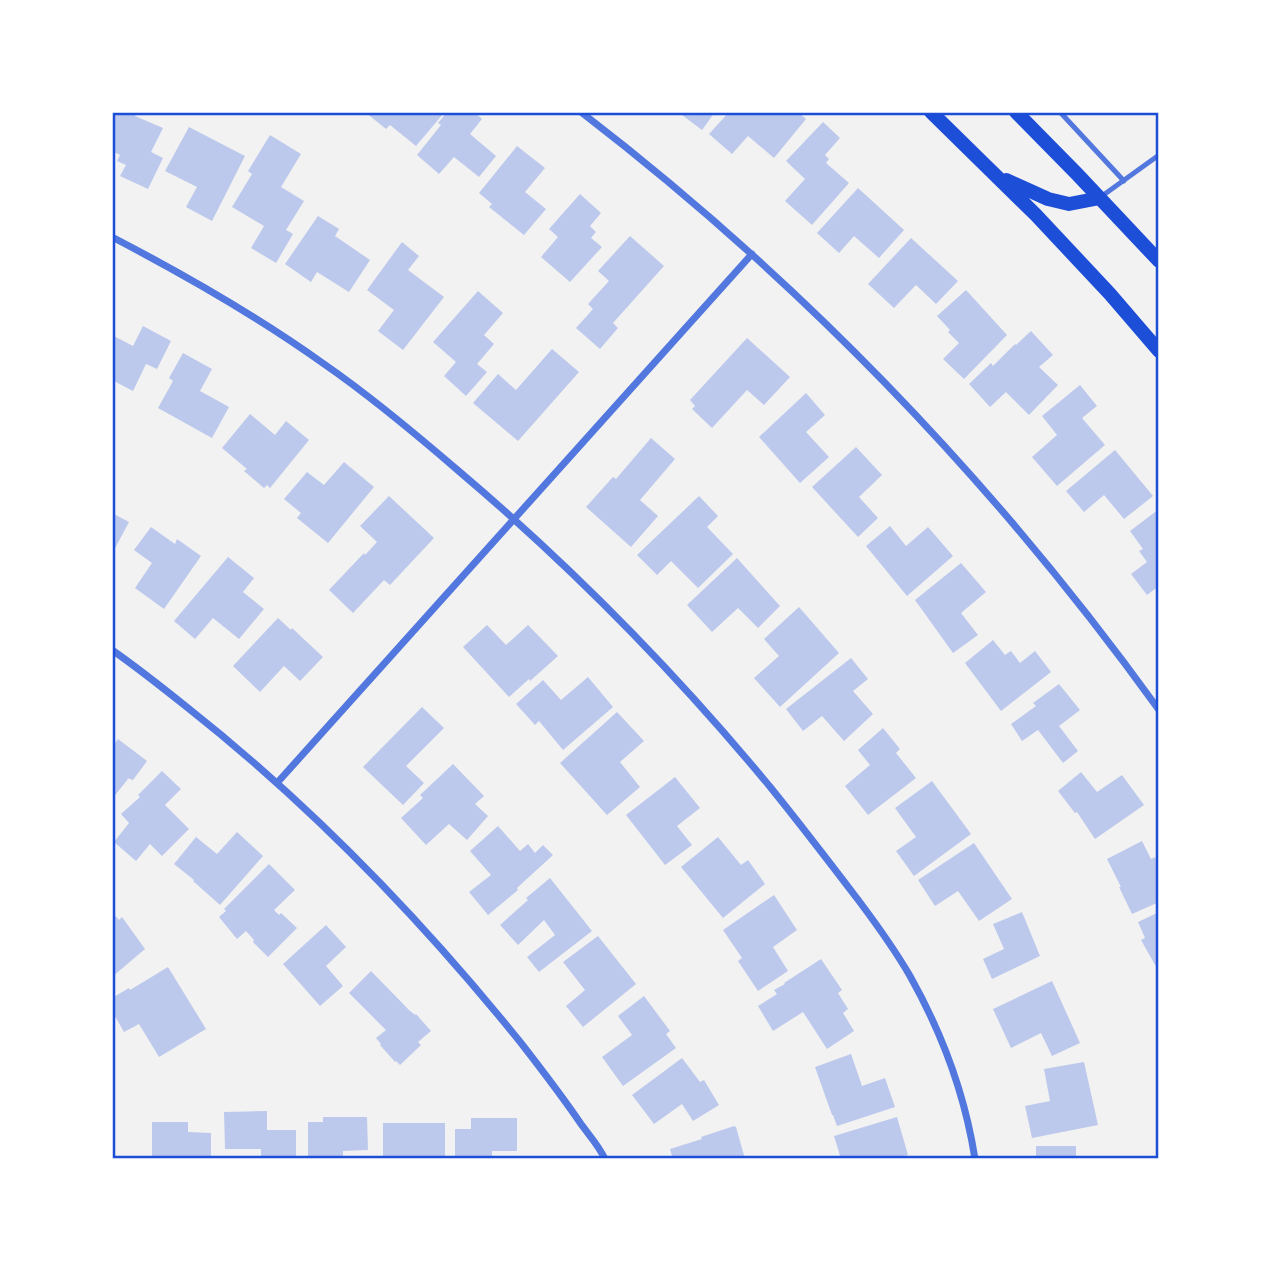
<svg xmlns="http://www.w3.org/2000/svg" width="1271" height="1271" viewBox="0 0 1271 1271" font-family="'Noto Serif',serif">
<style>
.building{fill:#bdc9ec}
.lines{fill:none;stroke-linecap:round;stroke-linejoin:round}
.service{stroke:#5277de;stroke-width:5}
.minor{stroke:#5277de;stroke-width:7}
.secondary{stroke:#1d4ed8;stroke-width:14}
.neatline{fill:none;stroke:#1d4ed8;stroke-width:2.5}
</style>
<rect width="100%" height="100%" fill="#f2f2f2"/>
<path class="building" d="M112,112H137L135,116L163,128L151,152L163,158L148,189L120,176L126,165L117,161L120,155L112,151Z
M365,112H440L443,114L416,146L390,125L386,129Z
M447,112H474L482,119L470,134L496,156L479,177L454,157L439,174L417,155L441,125L438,123Z
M684,112H715L702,130L682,115Z
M729,112H798L806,119L774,158L748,136L732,154L709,134Z
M823,122L840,138L825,155L829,159L826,163L849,183L812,225L785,201L805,179L786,161Z
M189,127L245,156L212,221L186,207L197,187L165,171Z
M270,135L301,154L281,187L304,201L286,230L293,234L276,263L251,248L264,226L232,207L252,174L248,171Z
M517,146L545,168L525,192L546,209L524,235L489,207L492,204L479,193Z
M858,188L904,230L879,258L854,236L839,253L817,233Z
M580,194L601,213L590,226L596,232L591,238L602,247L570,282L541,257L558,237L549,229Z
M318,216L339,229L335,236L370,260L349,292L317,272L311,282L285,264Z
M630,236L664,266L613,323L618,328L600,349L576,328L593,309L588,304L609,281L598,271Z
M911,238L958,281L936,304L916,285L894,308L868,284Z
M402,242L419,256L408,270L444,297L403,350L378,331L394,310L367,290Z
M966,290L1007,335L964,379L943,359L959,343L948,332L950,330L937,316Z
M478,291L503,313L484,335L494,344L477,364L487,372L466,396L444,376L456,362L433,342Z
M143,326L171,341L157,369L146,364L133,391L112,380V335L133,346Z
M1031,331L1053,355L1039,367L1058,385L1029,415L1006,392L990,407L969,384L991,363L993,366L1015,344L1016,345Z
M747,338L790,377L764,405L747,390L712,428L692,409L695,406L690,400Z
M552,349L579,372L518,441L473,403L498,374L516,390Z
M183,353L212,369L200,391L229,407L212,438L158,408L173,381L169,378Z
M1080,385L1097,406L1082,418L1105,445L1057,486L1032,457L1057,435L1042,416Z
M806,393L825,415L806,432L829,457L800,483L759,437Z
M250,414L275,435L286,421L309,440L270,488L267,485L264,488L244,471L247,469L222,448Z
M651,438L675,459L640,500L658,516L631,547L586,507L613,477L616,479Z
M856,447L882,475L859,497L878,518L858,537L812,487Z
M1115,450L1153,496L1124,519L1104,495L1084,512L1066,491Z
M344,462L374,487L328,543L297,518L301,513L284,499L307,472L324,485Z
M389,496L434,538L390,585L384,580L353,613L329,590L364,553L365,555L377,542L360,526Z
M699,496L718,516L707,527L733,554L698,588L671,561L657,575L637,555Z
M1159,509V586L1147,595L1131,574L1147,562L1139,551L1143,549L1130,531Z
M112,513L129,522L112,554Z
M890,526L906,546L928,527L953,556L907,596L866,546Z
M151,527L175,544L177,539L201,556L164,609L135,588L152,563L134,550Z
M228,557L254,578L243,592L264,609L239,639L213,618L195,639L174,621Z
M737,558L780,606L758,628L738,608L712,632L687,605Z
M961,563L986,592L961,613L978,635L953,653L915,600Z
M799,607L839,653L780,707L754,678L779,656L764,639Z
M278,618L291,630L292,628L323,657L300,681L284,666L260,692L233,666Z
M487,625L506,645L528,625L558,656L530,681L529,679L509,697L463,647Z
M993,640L1005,655L1011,651L1020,663L1035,651L1051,672L1001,711L965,663Z
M851,658L868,679L853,691L873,714L844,741L822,716L803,731L786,709Z
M588,677L613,707L563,750L539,721L535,725L516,704L543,680L561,700Z
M1059,684L1080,710L1059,726L1078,751L1063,763L1038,730L1022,741L1011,724L1036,706L1033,703Z
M422,707L444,728L406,766L424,783L403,805L363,767Z
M617,712L644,741L620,762L640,787L607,815L560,763Z
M883,728L900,749L896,753L916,778L868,815L845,786L870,765L858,750Z
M118,739L147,761L133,780L127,778L128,779L112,799V747Z
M453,764L484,796L475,804L488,816L467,840L449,824L426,845L401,818L423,798L420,795Z
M162,771L181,789L165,805L189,829L162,856L150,844L136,861L114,842L129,823L121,814L140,797L138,795Z
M1081,772L1097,792L1122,775L1144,805L1095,839L1077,812L1075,813L1058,791Z
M675,777L700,808L677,826L692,845L665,865L626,815Z
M932,781L971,834L914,876L896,851L916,837L895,808Z
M498,826L520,851L528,844L535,853L543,845L553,855L517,888L518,890L488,915L469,892L491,875L470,851Z
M237,832L263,856L220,905L193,881L194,880L174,864L196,837L217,854Z
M718,837L741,865L748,860L765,884L723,918L681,867Z
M1142,841L1151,859L1155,857L1159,867V902L1132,914L1119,887H1121L1107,859Z
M974,843L1012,899L979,921L958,891L935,906L918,880Z
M269,864L295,890L274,910L279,915L281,913L297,928L268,957L253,942L254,940L246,931L237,939L219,917L226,911L224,909Z
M550,878L592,931L539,972L527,957L555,935L544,920L518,945L500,925L528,900L526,898Z
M774,895L797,930L773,947L788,971L758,991L738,961L742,958L723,930Z
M112,912L119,920L122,917L145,949L112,977Z
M1022,912L1040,956L992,979L983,959L1004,949L993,924Z
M1159,912V972L1141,940L1145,938L1138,922Z
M326,925L346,947L326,966L343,986L320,1006L283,964Z
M598,936L636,984L583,1027L566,1006L585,990L563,962Z
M821,959L842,990L838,993L848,1009L843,1013L854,1031L827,1049L803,1012L773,1031L758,1006L777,994L774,990L785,984L784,983Z
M168,967L206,1029L159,1057L139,1024L124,1032L112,1011V998L129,988L130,990Z
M371,971L409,1010L415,1015L416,1014L431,1031L418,1042L421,1045L400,1065L396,1061L395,1062L380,1045L381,1044L376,1038L386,1030L349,993Z
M1052,981L1080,1043L1052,1056L1041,1033L1011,1048L993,1009Z
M644,996L670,1031L666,1034L676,1048L623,1086L602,1057L632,1035L618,1016Z
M851,1054L862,1086L885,1078L895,1107L837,1126L833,1115H832L815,1067Z
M682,1058L700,1082L704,1080L719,1105L693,1121L682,1104L654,1124L632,1095Z
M1084,1062L1098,1125L1032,1138L1025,1106L1050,1101L1044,1069Z
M267,1111V1130H296V1159H261V1149H225L224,1112Z
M323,1117H367L368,1150L343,1151V1159H308V1122H323Z
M897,1117L908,1155L894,1159H841L834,1136Z
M471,1118H517V1151H492V1159H455V1129H471Z
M152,1122H188V1132L211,1133V1159H152Z
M383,1123H445V1159L383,1158Z
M734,1126L736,1127L745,1159H673L670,1149L702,1139L701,1137Z
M1036,1146H1076V1159H1036Z"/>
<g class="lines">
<path class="service" d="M1060,112L1124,181
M1102,196L1159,155"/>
<path class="minor" d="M581,112C802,282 996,484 1159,710
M112,237C185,275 257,316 324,364C372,397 417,435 461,473C574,569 677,674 771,788C801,825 830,863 859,901C877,925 895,950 910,976C942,1033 965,1095 975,1159
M112,650C138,668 163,688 188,708C312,806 422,920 521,1043C542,1070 562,1096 581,1124C589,1135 599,1146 605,1159
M277,783L752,254"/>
<path class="secondary" d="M931,112L1036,215L1110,294L1159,351
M1016,112L1078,175L1159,261
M1006,180L1048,199L1069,204L1100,198"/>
</g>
<rect width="1271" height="1271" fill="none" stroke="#ffffff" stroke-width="228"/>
<rect x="114" y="114" width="1043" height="1043" class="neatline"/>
</svg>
